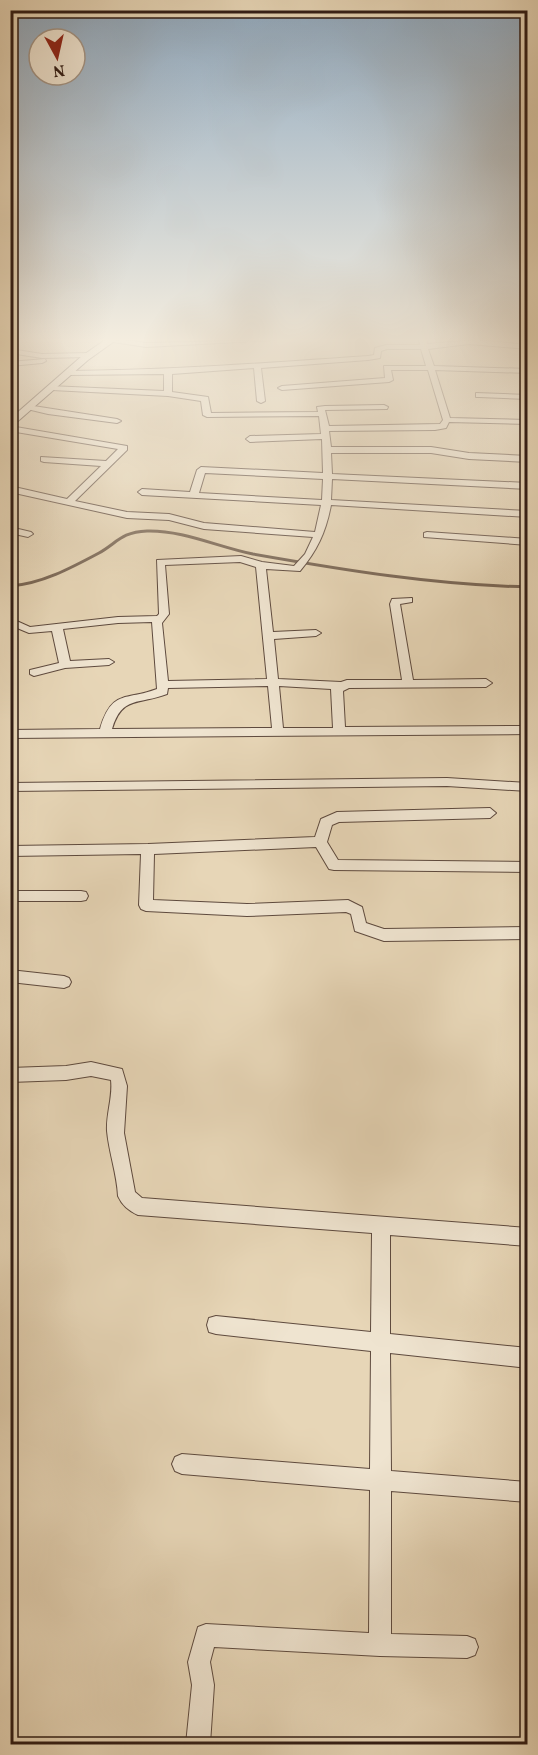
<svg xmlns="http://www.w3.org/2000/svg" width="538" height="1755" viewBox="0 0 538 1755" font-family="Vollkorn,serif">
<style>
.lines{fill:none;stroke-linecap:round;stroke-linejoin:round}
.stream{stroke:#796655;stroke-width:3}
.street-casing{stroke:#5e4a3e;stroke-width:2}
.secondary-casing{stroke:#311c15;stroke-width:2}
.street{fill:#efe4d0;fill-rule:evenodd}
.secondary{fill:#efe4d0;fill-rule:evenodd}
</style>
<rect width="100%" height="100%" fill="#e7d6b7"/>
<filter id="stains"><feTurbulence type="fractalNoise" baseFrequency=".00333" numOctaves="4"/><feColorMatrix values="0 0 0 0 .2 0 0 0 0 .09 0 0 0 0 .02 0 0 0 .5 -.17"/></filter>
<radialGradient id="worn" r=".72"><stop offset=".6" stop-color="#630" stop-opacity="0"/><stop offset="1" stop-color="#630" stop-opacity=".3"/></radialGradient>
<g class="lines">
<path class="stream" d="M10,586C41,584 71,568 99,553C117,543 121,532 147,531C183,530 218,547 253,554C344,570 435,585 528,587"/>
<defs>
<path id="street" d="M125,340L146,343L276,340L146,347L107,341Z
M419,340H427V344L476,340L528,345V349L469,344L428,349L434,366L528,369V373L435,370L450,418L528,420V424L449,422L446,428L435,430L329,431L331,447H431L469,453L528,456V462L469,459L431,453H331L332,474L528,483V489L332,479L331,500L528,511V517L331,505C326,532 317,551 300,571L266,569L273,632L316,630L321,633L316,636L274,639L278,679L341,682L347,680H402L390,604L392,599L412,598V602L400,604L413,680L486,679L492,683L486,687L349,688L343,691L345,727L528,726V734L10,738V730L100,729C112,689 125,701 157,689L152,622L118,623L63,629L70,661L109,659L114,662L109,665L65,668L34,676L30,674V670L59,663L52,631L29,633L10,625V618L30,627L118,617L157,616L159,614L157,560L241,556L262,562L294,566L305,554L313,537L204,529L169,520L127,518L10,492V486L67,499L101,466L44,462L41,461V457L106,461L118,449L10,431V426L127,446V450L75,501L127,512L169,514L204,523L315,532L321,505L142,495L138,492L142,489L190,492L197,470L201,467L323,473L322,439L250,442L246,439L250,436L321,434L319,416L207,417L203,415L201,401L168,396L52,390H49V386L164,391V374L69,375L65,373L69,371C170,370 268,363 368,356L374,355L375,348L386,345H420ZM387,349H421L426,366H384L385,378L282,386L278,388L282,390L389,382L393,380L391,370H428L443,420L440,424L329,426L325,410L387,409L388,407L384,405L325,406L317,407L318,412L211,413L208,397L172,392V374L254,368L257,401L261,403L265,401L261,368L368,360L380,358L381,351ZM205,473L323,479L322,500L199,493ZM240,562L256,567L267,679L168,681L162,623L169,614L165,565ZM268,686L272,728L112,729C122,695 139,705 167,694L168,688ZM279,686L331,689L333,728H283Z
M10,349L42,354L89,353L93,355L89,357L42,358L10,353Z
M45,359L46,361L42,363L10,366V362Z
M476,393L528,395V399L479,397H476Z
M27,405L117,419L121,421L117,423L48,414L27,409Z
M10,527L31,532L33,534L28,537L10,533Z
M427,532L528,539V545L424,537V533Z
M447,778L528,783V791L447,786L10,791V783Z
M490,808L496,813L490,818L339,822L332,825L327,842L338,860L528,862V872L334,870L329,869L316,847L154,854L153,900L247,904L348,900L362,907L366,923L384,929L528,927V939L384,941L355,931L351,914L346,912L247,916L146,911L141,909L139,905L141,854L10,856V846L148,844L315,837L321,819L337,812Z
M10,891H81L86,892L88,896L86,900L81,901H10Z
M10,970L64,976L69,978L71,982L69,986L64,988L10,982Z
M91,1062L122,1069L127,1086L124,1133L135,1192L142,1198L528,1228V1246L390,1235V1334L528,1348V1368L390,1353L391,1471L528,1482V1502L391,1491V1634L467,1636L475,1639L478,1647L475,1655L467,1658L380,1656L214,1647L210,1662L214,1685L210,1744H186L192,1685L188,1662L198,1627L206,1624L369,1633L370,1490L182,1474L175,1471L172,1464L175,1457L182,1454L370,1469L371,1351L216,1334L209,1332L207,1325L209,1318L216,1316L371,1332L372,1233L138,1215C129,1211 122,1205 118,1196C117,1174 109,1153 107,1131C106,1114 113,1097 111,1080L91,1076L66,1080L10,1082V1068L66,1066Z"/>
<path id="secondary" d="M105,340H116L88,360L10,428V419L82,356Z"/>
</defs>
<use href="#street" class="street-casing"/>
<use href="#secondary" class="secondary-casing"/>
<use href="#street" class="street"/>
<use href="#secondary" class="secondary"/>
</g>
<linearGradient id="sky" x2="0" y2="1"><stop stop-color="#8fa8be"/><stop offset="0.58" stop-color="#f4eddf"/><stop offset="1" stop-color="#f4eddf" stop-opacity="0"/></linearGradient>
<rect width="538" height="586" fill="url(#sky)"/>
<rect width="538" height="1755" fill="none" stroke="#e7d6b7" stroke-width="36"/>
<rect x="12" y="12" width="514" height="1731" fill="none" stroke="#311c15" stroke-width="3"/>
<rect x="18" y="18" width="502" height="1719" fill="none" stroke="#311c15" stroke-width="1.5"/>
<g transform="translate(57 57) rotate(172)"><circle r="28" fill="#efe4d0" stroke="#a39485" stroke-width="1.5"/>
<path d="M0-4.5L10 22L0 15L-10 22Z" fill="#8f2418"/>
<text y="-9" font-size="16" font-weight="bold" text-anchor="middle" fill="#311c15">N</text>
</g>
<rect width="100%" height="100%" filter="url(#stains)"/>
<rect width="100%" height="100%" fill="url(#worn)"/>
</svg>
